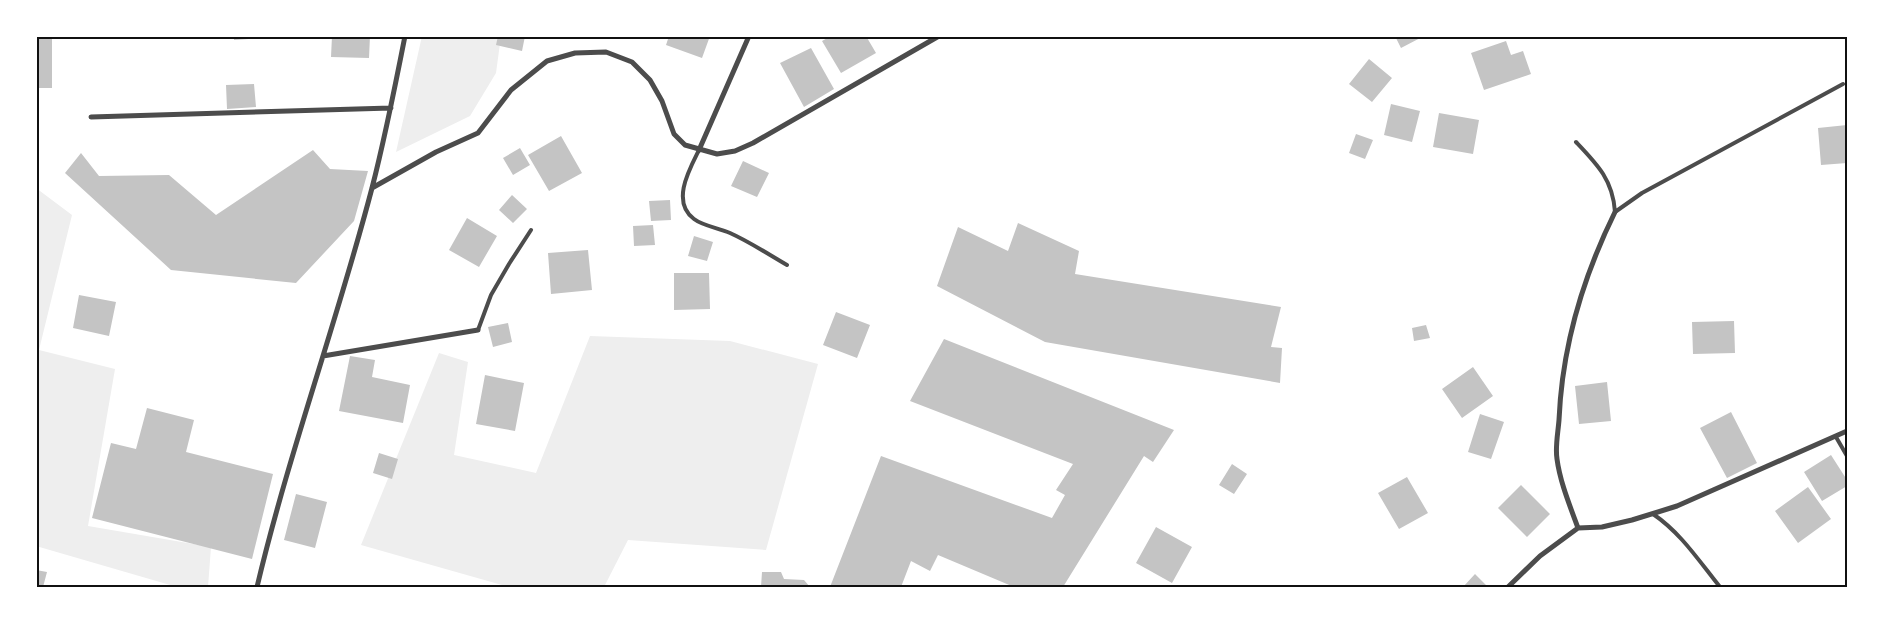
<svg xmlns="http://www.w3.org/2000/svg" width="1883" height="623" viewBox="0 0 1883 623" font-family="Raleway,sans-serif">
<style>
.green{fill:#eee}
.building{fill:#c4c4c4}
.lines{fill:none;stroke-linecap:round;stroke-linejoin:round}
.service{stroke:#4c4c4c;stroke-width:4}
.minor{stroke:#4c4c4c;stroke-width:5}
.neatline{fill:none;stroke:#111;stroke-width:2}
</style>
<rect width="100%" height="100%" fill="#fff"/>
<path class="green" d="M422,36H501L496,73L470,116L396,152Z
M36,188L72,215L39,350L115,369L88,526L211,547L208,587H177L36,546Z
M590,336L730,341L818,364L766,550L628,540L604,587H509L361,545L439,353L468,362L454,455L536,473Z"/>
<path class="building" d="M36,36H52V88H36Z
M234,36H264V38L234,40Z
M332,36H370L369,58L331,57Z
M498,36H525L522,51L496,45Z
M669,36H710L702,58L666,45Z
M831,36H866L876,53L841,73L822,41Z
M1395,36H1424L1401,48Z
M1506,41L1511,55L1523,51L1531,74L1484,90L1471,53Z
M811,48L834,89L804,107L780,63Z
M1369,59L1392,78L1372,102L1349,84Z
M254,84L256,107L227,109L226,85Z
M1391,104L1420,111L1412,142L1384,135Z
M1439,113L1479,120L1473,154L1433,147Z
M1847,125V163L1821,165L1818,128Z
M1356,134L1373,140L1365,159L1349,153Z
M561,136L582,173L549,191L528,155Z
M520,148L530,165L513,175L503,158Z
M313,150L330,169L368,171L354,221L296,283L171,270L65,173L81,153L99,176L169,175L216,215Z
M743,161L769,173L757,197L731,186Z
M512,195L527,209L513,223L499,210Z
M670,200L671,220L651,221L649,201Z
M467,218L497,236L479,267L449,250Z
M1018,223L1079,251L1075,274L1281,307L1271,347L1282,348L1280,383L1045,342L937,286L958,227L1008,251Z
M653,225L655,245L634,246L633,226Z
M694,236L713,242L707,261L688,256Z
M588,250L592,290L551,294L548,253Z
M674,273H709L710,309L674,310Z
M79,295L116,302L109,336L73,328Z
M836,312L870,325L857,358L823,345Z
M1734,321L1735,353L1693,354L1692,322Z
M508,323L512,342L493,347L488,327Z
M1426,325L1430,338L1414,341L1412,328Z
M944,339L1174,430L1153,462L1144,456L1063,587H1014L938,555L930,571L911,561L901,587H830L881,456L1052,518L1065,495L1056,490L1073,464L910,401Z
M350,356L375,360L372,377L410,385L403,423L339,411Z
M1473,367L1493,396L1462,418L1442,389Z
M485,375L524,383L515,431L476,424Z
M1607,382L1611,421L1579,424L1575,386Z
M147,408L194,420L186,452L273,474L252,559L92,518L111,443L136,449Z
M1731,412L1757,463L1727,478L1700,428Z
M1480,414L1504,422L1491,459L1468,452Z
M379,453L398,459L392,479L373,473Z
M1831,455L1847,480V486L1822,501L1804,472Z
M1232,464L1247,474L1234,494L1219,485Z
M1407,477L1428,513L1399,529L1378,493Z
M1521,485L1550,514L1527,537L1498,508Z
M1808,487L1831,519L1798,543L1775,511Z
M296,494L327,502L315,548L284,540Z
M1156,527L1192,547L1172,583L1136,563Z
M36,570L47,572L43,587H36Z
M762,572H781L784,579L804,580L810,587H761Z
M1475,574L1488,587H1463Z"/>
<g class="lines">
<path class="service" d="M1576,142C1597,164 1613,180 1615,212
M699,150C689,170 671,202 694,219C703,226 719,228 730,233C750,242 768,254 787,265
M1615,212L1642,193L1843,84
M478,330L491,295L509,264L531,230
M1836,437L1847,456
M1653,514C1681,533 1699,561 1720,587"/>
<path class="minor" d="M91,117L391,108
M699,150L749,36
M372,188L436,152L478,133L511,90L547,61L575,53L606,52L632,62L650,80L662,101L674,134L685,145L717,154L735,151L753,143L939,36
M323,356L478,330
M1578,528C1570,506 1560,482 1557,459C1555,447 1558,433 1559,420C1562,348 1583,277 1615,212
M257,587C289,452 337,322 372,188C385,138 395,87 405,36
M1508,587L1540,556L1578,528L1602,527L1632,520L1677,506L1847,431"/>
</g>
<rect width="1883" height="623" fill="none" stroke="#ffffff" stroke-width="75"/>
<rect x="38" y="38" width="1808" height="548" class="neatline"/>
</svg>
